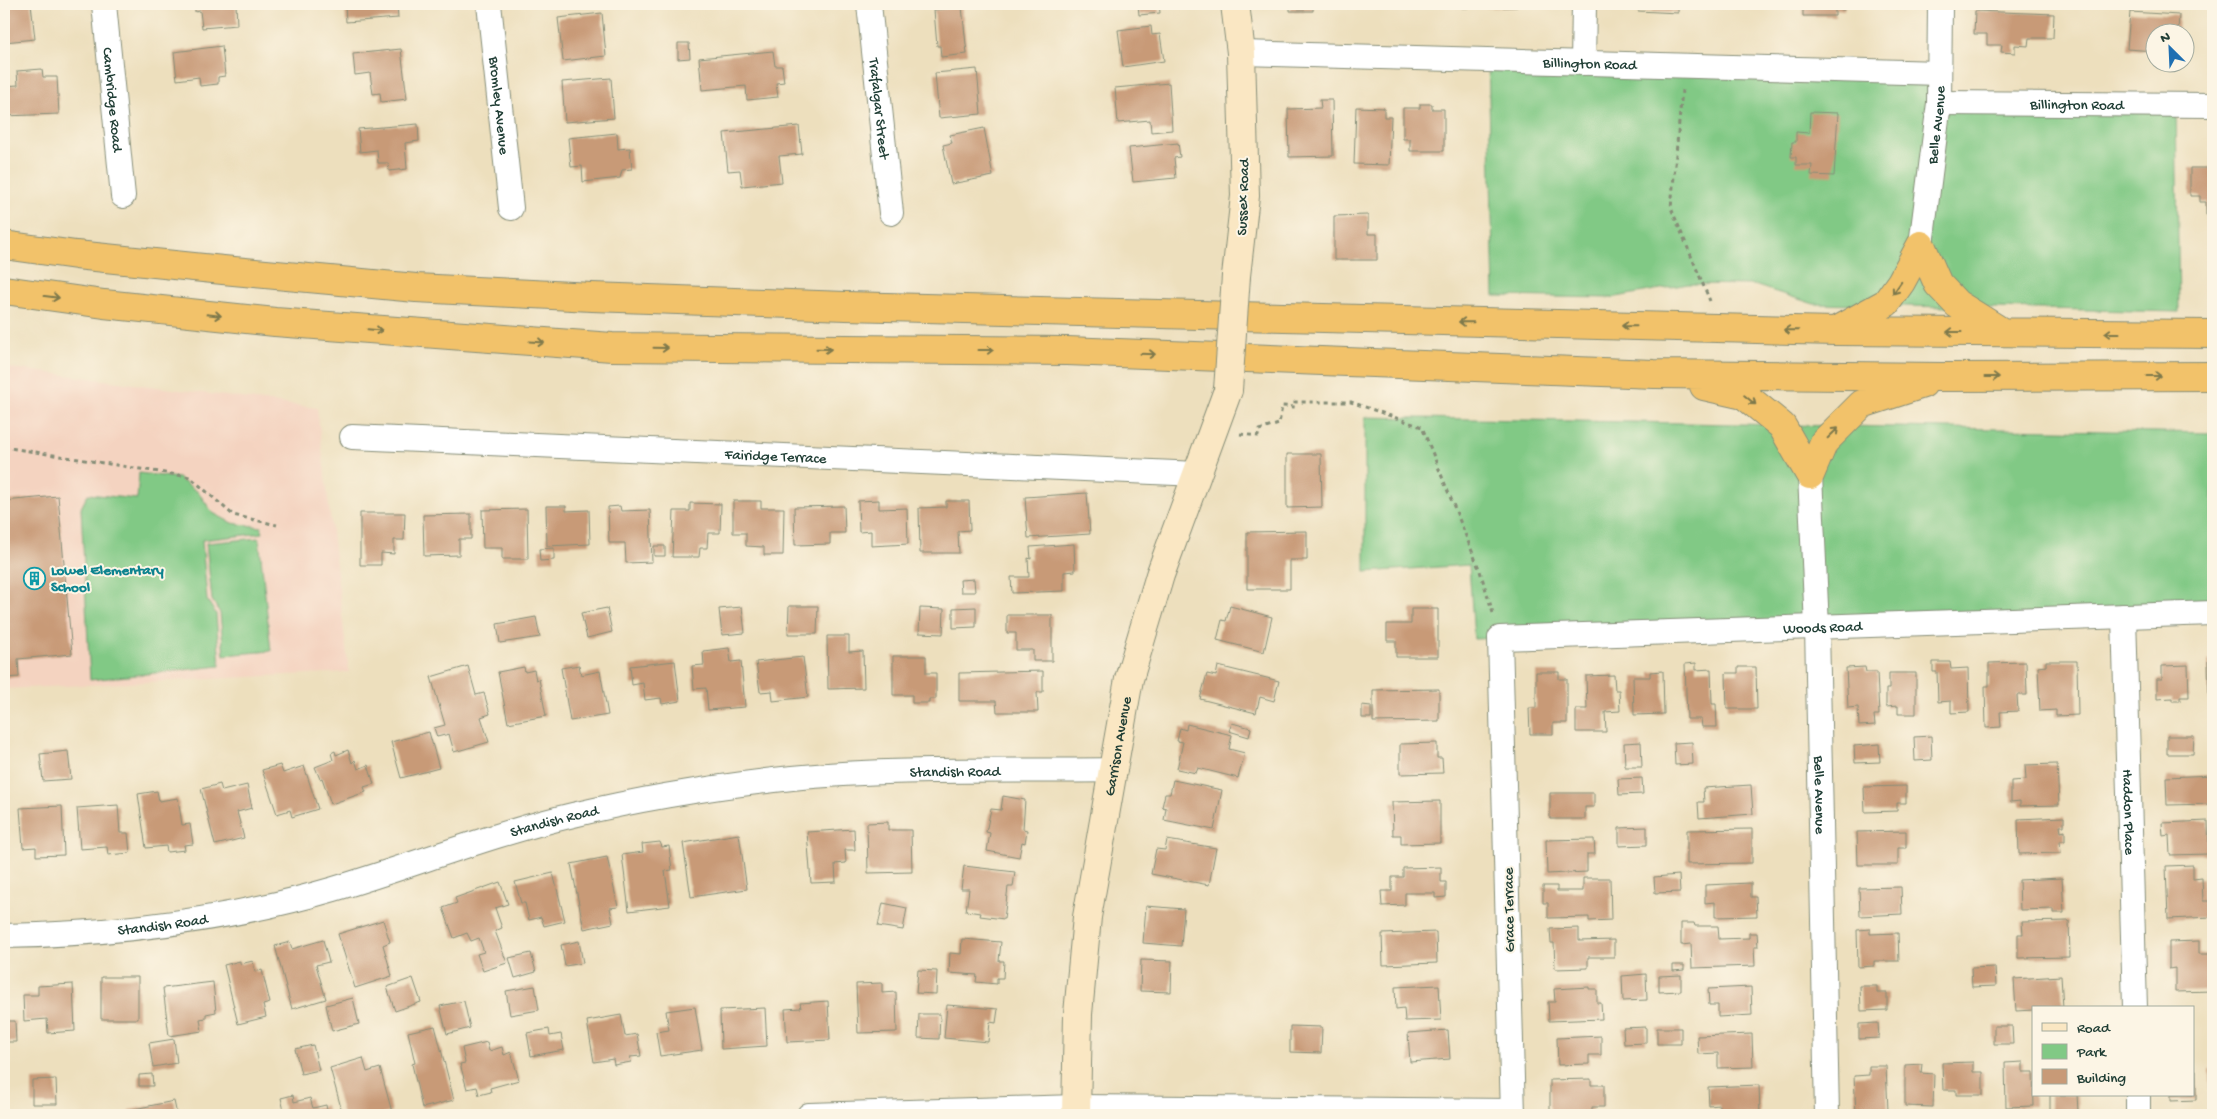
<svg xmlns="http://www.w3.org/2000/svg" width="2217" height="1119" viewBox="0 0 2217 1119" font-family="'Gochi Hand',sans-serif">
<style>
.built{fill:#f4d3c0}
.green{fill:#81c985;stroke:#50835c}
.building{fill:#c89a77}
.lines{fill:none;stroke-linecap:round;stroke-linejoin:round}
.street-casing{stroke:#868e78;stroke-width:26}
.secondary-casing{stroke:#868e78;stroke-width:30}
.highway-casing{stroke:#868e78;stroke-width:30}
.path{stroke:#868e78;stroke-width:3;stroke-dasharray:4 4;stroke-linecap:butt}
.street{stroke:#fff;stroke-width:24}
.secondary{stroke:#fae7c3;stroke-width:28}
.highway{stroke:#f2c26a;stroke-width:28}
.secondary-bridge-casing{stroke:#868e78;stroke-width:30;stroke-linecap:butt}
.secondary-bridge{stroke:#fae7c3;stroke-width:28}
.oneway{stroke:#7e794c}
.labels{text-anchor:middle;stroke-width:4;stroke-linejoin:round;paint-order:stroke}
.street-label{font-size:15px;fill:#1f3d34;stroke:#fcf5e5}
.culture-label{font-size:15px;font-weight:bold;fill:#0d838f;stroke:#fcf5e5;text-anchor:start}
</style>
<rect width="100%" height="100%" fill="#fcf5e5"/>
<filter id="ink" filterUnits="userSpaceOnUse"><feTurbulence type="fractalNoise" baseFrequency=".02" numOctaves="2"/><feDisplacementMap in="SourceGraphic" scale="10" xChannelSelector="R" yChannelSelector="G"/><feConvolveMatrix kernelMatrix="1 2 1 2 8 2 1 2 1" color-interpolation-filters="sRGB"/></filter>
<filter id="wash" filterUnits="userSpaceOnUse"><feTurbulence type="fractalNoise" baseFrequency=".0096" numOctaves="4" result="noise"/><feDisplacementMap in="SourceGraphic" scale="20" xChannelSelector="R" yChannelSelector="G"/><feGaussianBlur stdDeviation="1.12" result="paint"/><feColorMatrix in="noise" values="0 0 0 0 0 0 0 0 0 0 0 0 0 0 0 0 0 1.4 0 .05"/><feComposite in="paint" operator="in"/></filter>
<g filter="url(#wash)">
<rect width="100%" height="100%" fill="#eddfbd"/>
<path class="built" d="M4,367L317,408L349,672L4,689Z"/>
<path class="green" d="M1488,60L1939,73V103L2176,104L2179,312L1814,304L1754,285L1688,284L1611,298L1494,296Z
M1365,417L2213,433V613L1474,639L1469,565L1365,572Z
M139,473L178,478L198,492L213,513L232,523L261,527L263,533L202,540L207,600L216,614L220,666L90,680L81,508L88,494L137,499Z
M259,538L271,651L224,655L220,613L212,600L206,543Z"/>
<g id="blocks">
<path class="building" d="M4,4H31L35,39L4,42Z
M195,4H236L237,25L202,28L200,11L195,12Z
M345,4H397L398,18L346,22Z
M1138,4H1159L1160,13L1139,15Z
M1290,4H1313V11H1290Z
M1462,4H1517V7L1462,8Z
M1638,4H1678V13L1638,11Z
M1803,4H1845L1844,10L1835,9V16H1803Z
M962,7L967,54L941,57L940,46H937L934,10Z
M1975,11L2054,14L2053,38H2029L2028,46L2015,45V53L2001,52L2002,45H1987V34H1974Z
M2130,12L2179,15L2178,32H2154V51L2127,49Z
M602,13L606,56L563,61L558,18Z
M1151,26L1152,35L1160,34L1164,61L1123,67L1118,30Z
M678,43H689L690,58L678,59Z
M222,46L225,76L218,77V84L200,86L199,77L177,80L174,52Z
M401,49L407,99L381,102L380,93L373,94L370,73L355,75L353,54Z
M773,51L775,66H782L784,82L776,83L778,97L747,100L746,86L702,90L699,58Z
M42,69L43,77H57L59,114L4,116V86L18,85L17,71Z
M977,69L981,114L939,118L935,73Z
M611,78L614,118L565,122L562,82Z
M1169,83L1172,130L1151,132L1150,120L1118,123L1115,88Z
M1320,100H1332L1333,156L1289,157L1288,109L1321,108Z
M1420,104H1432V109H1444V151H1410V139H1403V108H1420Z
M1356,107L1384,108V117H1391L1389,165L1354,164Z
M1810,112L1838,113L1834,176L1811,175L1812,165H1796V157H1791L1792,142H1796V132L1809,133Z
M418,124L419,141L405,143L407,169L389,171L388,163H378L377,150L360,152L358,129Z
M799,126L802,154L779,156L782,182L742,186L740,170L728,171L724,133Z
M984,128L993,176L951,184L943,145L952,143L950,135Z
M617,133L618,149L630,148L632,169L622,170L620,178L583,182L582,166L571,167L568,138Z
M1178,143L1180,157L1174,158L1176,178L1133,182L1129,148Z
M2190,168H2213V215H2206V202H2200V196H2190Z
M1368,215V234H1377V260H1334V216Z
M1287,454H1321L1322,507L1287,508Z
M1087,493L1090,534L1028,538L1025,497Z
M58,496L72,654L18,659L19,677L4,678V501Z
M879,500V509L907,508L908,544L871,546V531L859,532L858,501Z
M733,501H761V508H784L783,555H764V547L746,546V533H733Z
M946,501H969L970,530L958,531L959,553H920L919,508L946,507Z
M690,503L721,504L720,533H708L707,548H700L699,557H672L674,511H690Z
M546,506H566V511L589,510L590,544L547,546Z
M620,506L621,511L650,510L652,562L626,563L625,543H609L608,507Z
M844,506L845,533H830V544L795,545L794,507Z
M527,509L528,559H502V548H483L482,510Z
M360,513H405L404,540H394V554L381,553V565H360Z
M471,514V539H459V555L424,556L423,515Z
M1307,531V560H1290V589H1247V532Z
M1074,544L1075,571L1064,572V591L1012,593L1011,577H1029L1028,558L1031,559L1030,547Z
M654,546H665V556H654Z
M554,548V560L540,561L539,549Z
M974,579L975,592H961L960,580Z
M789,606H818L817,634H788Z
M1230,606L1272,617L1264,652L1217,640L1222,620L1226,621Z
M742,607L745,633L722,635L719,609Z
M976,607V627L953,628V608Z
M607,608L612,632L587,638L581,613Z
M920,608L944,609L943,634L919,633Z
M1411,609H1438V657H1396V641H1387V624H1411Z
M1007,615H1052V661H1033V650H1016V633H1007Z
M536,617L540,637L500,643L497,624Z
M827,636H849V652L863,651L864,688L828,689Z
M729,648L731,662L741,661L745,707L708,710L706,688L694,689L692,666L704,665L703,651Z
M893,656H926V673H936V699H929V703H912V695H893Z
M803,657L808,697L773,701L772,691L760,692L756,662Z
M2213,660V704H2209L2208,661Z
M675,661L680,701L662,704L661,698L645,700L643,683L632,685L630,666Z
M2046,661H2077L2078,715L2056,716V710L2040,711L2038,667L2046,666Z
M1933,662H1950L1951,669L1968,668L1969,712L1951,713V701L1938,702L1937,672H1933Z
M2026,662L2027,695H2017L2018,711L2000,712L2001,727L1986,728L1985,686H1989V663Z
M1696,663V670L1711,669L1712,704H1716L1717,727H1702L1701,719H1687L1685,664Z
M579,665L581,675L600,671L608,715L570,721L561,668Z
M2188,665L2189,697H2180V701H2172V698L2157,699V679H2162V666Z
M468,666L476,695L484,693L490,714L481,717L489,742L454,752L449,734L437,737L434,728L445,725L431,677Z
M1218,666L1279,681L1274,701L1260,697L1256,713L1200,699L1207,674L1216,676Z
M524,667L525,672L534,670L536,680L539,679L546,716L508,723L498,672Z
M1738,667H1756L1757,709H1727L1726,673H1738Z
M1865,667L1866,672H1877L1879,715H1874L1875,725L1859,726L1858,707L1848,708L1846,668Z
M1043,671V692H1037L1038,712H997L996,701H959V673Z
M1663,671L1664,714L1634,715L1633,677H1650V672Z
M1536,672H1559V679H1567V723H1553V734H1530L1529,708H1536Z
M1889,673H1916V714H1898V706L1886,707V689H1889Z
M1614,675L1615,690H1619L1620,711L1605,712L1606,732H1576V709H1587L1586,676Z
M1439,689V721L1373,722V690Z
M1362,705L1371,706V718H1362Z
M1232,723L1251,728L1249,737L1229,731Z
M1187,724L1232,735L1229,749L1245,753L1238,778L1198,768L1196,773L1177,769L1183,742L1177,741L1180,728L1186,730Z
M429,732L439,768L401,778L391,742Z
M1931,736L1932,760L1915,761L1914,737Z
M2167,736H2194L2193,754H2167Z
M1641,742L1642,767H1625L1624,743Z
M1692,742L1693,764L1675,765L1674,743Z
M1437,743V758H1442L1443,773L1400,774V744Z
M1879,744L1880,762L1855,763L1854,746Z
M348,750L352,763L355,760L358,769L368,765L374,784L364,787L366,792L331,804L322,778L320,779L315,767L333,760L331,753L335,751L336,755Z
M68,751L71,779L43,781L40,754Z
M2057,764L2059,805L2020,806V801L2011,802V781L2026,780L2025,765Z
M280,765L283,773L304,766L318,809L292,817L290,810L277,814L262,770Z
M2213,775V804L2167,805L2166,777Z
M1642,778L1643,794L1619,795L1618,779Z
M1173,780L1222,790L1214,830L1164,820L1166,808L1162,807L1165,794H1170Z
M220,784L222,791L247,785L252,808L237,812L244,838L215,845L201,789Z
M1751,785L1753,814L1699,818L1698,802H1704L1703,788Z
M1906,786V803H1897V811L1865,812L1864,787Z
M157,791L159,801L178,798L182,825L190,824L193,844L184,845L185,850L167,852L166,846L146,848L138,794Z
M1550,793H1594V807H1585V819H1550Z
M1003,796L1025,800L1023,829L1027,830L1025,843L1022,842L1019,857L987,851L990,833L986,832L991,809L1001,810Z
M1440,801V843L1401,844V835H1393L1392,802Z
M118,805L120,833H128L130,853L108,855L107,847L80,849L77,808Z
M62,806L64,855L36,856V847L23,848L20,808Z
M2064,817V826H2060L2061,832L2065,831V841H2060L2061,853L2019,854L2018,819Z
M2208,821L2209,854L2170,855L2169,835L2163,836L2162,823Z
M888,822V830H911L912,872L868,873L867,823Z
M1647,827V845L1619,846V828Z
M854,829L855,850H845L846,863L835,864L836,882L811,883L807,832Z
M1752,829V863L1687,864V830Z
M1906,831V848H1898V865H1858L1857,832Z
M739,834L747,889L691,897L683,843Z
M1594,839L1595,854H1587V872L1547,874L1546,840Z
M1167,840L1216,848L1209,885L1151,874L1156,849L1165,850Z
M660,842L662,847L669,846L672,870L665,871L670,906L629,911L622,855L643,852L642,844Z
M607,857L618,907L610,908L613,923L584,929L571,864Z
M2193,865V879L2202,878L2203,901H2212V917L2168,919L2166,866Z
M964,866L1015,872L1013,887H1008L1004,919L980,916L981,913L966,911L969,889H961Z
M1441,867V882H1446V897L1435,898V893H1405V905L1382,906L1381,891H1392V877H1403V868Z
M553,873L565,921L544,926L541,917L529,920L525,903H521L515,882Z
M1679,875L1680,892L1655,893L1654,877Z
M1583,878H1610L1611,920L1589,921V917L1548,918V903H1543V886H1557V891H1583Z
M2062,878L2064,913H2053V909L2020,910L2019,880Z
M500,882L508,904L495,908L502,928L495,931L507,963L483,971L477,954L484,952L479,938L471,941L467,933L454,938L443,908L457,903L455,898Z
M1751,883V897H1756L1757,916L1715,917V902L1705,903V885Z
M1901,887L1902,914L1860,916L1859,888Z
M883,903L907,908L903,930L878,926Z
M1146,906L1184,909L1181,946L1143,943Z
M383,920L390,942L383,945L392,976L355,988L338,934Z
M2069,921L2070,957L2018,958V934H2023L2022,922Z
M1681,923H1694L1695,926H1718L1719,939L1749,938V933H1757L1758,947H1754L1755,966L1692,968L1691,944L1681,945Z
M1579,928V941L1614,940V957H1588V968L1555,969L1554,943H1551L1550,929Z
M1870,929V934L1898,933L1899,961H1874V966L1858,967L1857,930Z
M1436,932L1437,963L1383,965L1382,934Z
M962,939L1001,942L999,961H1004L1003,978H997V984L976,982L977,975L949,973L950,953L961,954Z
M323,940L329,962L316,965L326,999L292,1009L275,946L290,942L292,949Z
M579,941L583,963L565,966L561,945Z
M2199,941V954H2213V991L2175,992V968L2169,969V942Z
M531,953L536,972L515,978L509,958Z
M1141,960L1172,961L1171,992L1140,991Z
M240,961V964L253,961L255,972L262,970L270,1003L263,1005L266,1017L238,1024L224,965Z
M1673,965H1684V970L1673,971Z
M1995,967L1996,986L1972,987L1971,968Z
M918,970L937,971L936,994L916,993Z
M1646,974L1647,1000L1623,1001L1622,976Z
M1681,975V991L1659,992V976Z
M2061,976L2063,1008H2033V1010L2016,1011L2014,979Z
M101,977H138V1019H101Z
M413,978L421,1002L395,1011L387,987Z
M213,982L216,1012L206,1014V1018L200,1019L202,1031L169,1036L163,988Z
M882,983V993L896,992L897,1032L858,1033L856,984Z
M73,984L75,1031L48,1033L47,1019L24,1021L23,995H38V986Z
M1439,985L1441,1020L1405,1021L1404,1008L1396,1009L1395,987Z
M535,986L539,1010L510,1015L506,991Z
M1860,986H1877V993H1887V1010L1861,1011Z
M1589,987V989H1597V1003H1601L1602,1019L1549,1021L1548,1002H1555L1554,989Z
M1751,987L1752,1015L1718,1017V1005H1709L1708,989Z
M353,998L359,1024L332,1031L326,1005Z
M464,1001L470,1028L447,1034L440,1006Z
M828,1001L830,1040L787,1042L785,1009L801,1008L800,1003Z
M947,1005L998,1009L996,1023L990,1022L988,1042L944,1038Z
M695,1007L702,1050L660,1056L656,1032L669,1030L666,1011Z
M765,1008L767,1046L721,1049L720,1010Z
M919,1014H940L939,1039L918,1038Z
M621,1015L625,1036L637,1034L641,1056L630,1057L631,1062L614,1065L613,1059L594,1062L587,1021Z
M4,1021H15L16,1042H4Z
M1878,1023L1879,1038L1859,1039V1024Z
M435,1026L454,1100L422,1108L412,1064L415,1063L408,1032Z
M1290,1026L1322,1027L1321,1053L1290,1052Z
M1994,1026H2012L2013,1044H1994Z
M1646,1027V1043L1624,1044L1623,1028Z
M1657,1028H1681V1044H1657Z
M549,1029L550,1036L561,1034L564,1050L531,1056L527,1033Z
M1448,1030L1450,1059L1410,1062L1408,1033Z
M1752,1034L1753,1067L1718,1068V1053L1698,1054L1697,1036Z
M1601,1036V1055H1589V1064L1558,1065L1557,1038Z
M174,1039L177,1063L153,1067L149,1043Z
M487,1042L489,1051L502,1047L504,1055L511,1052L519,1080L490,1088L491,1092L479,1095L477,1087L467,1089L460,1064L465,1063L462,1048Z
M313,1045L319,1070L301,1074L295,1049Z
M363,1058L367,1072L380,1068L392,1112L381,1115H343L330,1068Z
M1973,1062V1072H1983V1095H1956V1090H1943L1942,1063Z
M2023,1062V1072H2033L2034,1106L2006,1107L2005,1063Z
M1922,1064L1921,1073L1934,1074L1933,1107L1905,1106V1065Z
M1869,1066H1886L1888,1111L1856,1113L1854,1076L1869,1075Z
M2210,1068H2213V1102H2211Z
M2193,1070H2196V1100L2171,1101V1095H2193Z
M152,1074L153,1086H139V1075Z
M56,1079L57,1104H32V1080Z
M1591,1079V1085H1604V1107H1592V1115H1550V1080Z
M1759,1085L1760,1114L1719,1115V1105L1709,1106L1708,1087Z
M293,1095L294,1102L310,1098L313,1108L326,1105L328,1115H285L281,1098Z
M2050,1095H2077L2078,1111L2050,1112Z
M174,1101L177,1115H130L129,1110Z
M247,1111V1115H228L227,1114Z"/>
</g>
</g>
<g filter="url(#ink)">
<use href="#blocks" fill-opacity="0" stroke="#868e78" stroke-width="1"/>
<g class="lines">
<defs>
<g id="street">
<path id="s1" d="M104,4L123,196"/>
<path id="s2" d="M489,4L511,208"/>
<path id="s3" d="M869,4L891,213"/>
<path id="s4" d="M1241,53L1939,73"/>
<path d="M1583,63L1584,4"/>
<path id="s5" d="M1939,103L2213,105"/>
<path id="s6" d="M1921,245L1939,103L1940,4"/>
<path id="s7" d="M352,437L1198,474"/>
<path id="s8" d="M1810,475L1817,627L1827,1115"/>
<path id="s9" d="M2124,616L2135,1008"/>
<path id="s10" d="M4,936C115,934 228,920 334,889C414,865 492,834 573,815C639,799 706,788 774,780C885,767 1002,772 1114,770"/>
<path d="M2138,1095V1115"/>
<path d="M809,1115L1076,1107L1513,1111"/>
<path id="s11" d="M1513,1115L1500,638L2213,613"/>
</g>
<g id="secondary">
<path d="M1235,4L1241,53L1245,196L1236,276"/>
<path id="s12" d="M1076,1115L1078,1014L1087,917L1129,679L1160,575L1228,390"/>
</g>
<path id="highway" d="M4,245L76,255L223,270L416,288L592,297L846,306L1836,331L2213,334
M1921,245L1938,284L1957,304L2002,332
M4,290L104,304L275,322L612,347L1067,351L1654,374L1943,377L2213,376
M1837,330L1886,303L1901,282L1921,245
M1704,386L1744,395L1782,426L1810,475
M1810,475L1824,442L1862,404L1923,384"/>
</defs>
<use href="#street" class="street-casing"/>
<use href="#secondary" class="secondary-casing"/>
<use href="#highway" class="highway-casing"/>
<path class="path" d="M1682,90L1671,208L1710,301
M1240,434L1258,436L1259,430L1279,424L1282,406L1295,407V402H1351L1422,427L1480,571L1493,613
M4,447L190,477L233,515L277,525"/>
<use href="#street" class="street"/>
<use href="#secondary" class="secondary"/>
<use href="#highway" class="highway"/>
<defs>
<path id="secondary-bridge" d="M1228,390L1236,276"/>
</defs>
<use href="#secondary-bridge" class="secondary-bridge-casing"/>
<use href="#secondary-bridge" class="secondary-bridge"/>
</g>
<defs><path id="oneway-shaft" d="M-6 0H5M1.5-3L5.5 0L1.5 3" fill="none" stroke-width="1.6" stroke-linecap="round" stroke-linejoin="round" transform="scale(1.25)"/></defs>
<g class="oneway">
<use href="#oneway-shaft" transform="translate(1897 288) rotate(125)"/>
<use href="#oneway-shaft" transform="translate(52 297) rotate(7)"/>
<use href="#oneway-shaft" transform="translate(214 315) rotate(6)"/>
<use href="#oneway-shaft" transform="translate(1466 322) rotate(-179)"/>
<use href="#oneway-shaft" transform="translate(1629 326) rotate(-179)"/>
<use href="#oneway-shaft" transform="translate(375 330) rotate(5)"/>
<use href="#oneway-shaft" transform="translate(1791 330) rotate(-179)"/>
<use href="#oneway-shaft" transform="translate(1954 332) rotate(-180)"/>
<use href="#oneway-shaft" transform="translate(2112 333) rotate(-180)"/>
<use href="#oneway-shaft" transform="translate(537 342) rotate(4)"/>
<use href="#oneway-shaft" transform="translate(661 348) rotate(1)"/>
<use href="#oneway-shaft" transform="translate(824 349) rotate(1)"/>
<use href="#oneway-shaft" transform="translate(986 350)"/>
<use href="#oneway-shaft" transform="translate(1148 354) rotate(2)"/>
<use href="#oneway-shaft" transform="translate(2154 376)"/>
<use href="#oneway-shaft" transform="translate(1992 377)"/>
<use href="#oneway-shaft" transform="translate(1750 400) rotate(39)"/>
<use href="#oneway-shaft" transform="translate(1833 433) rotate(-44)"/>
</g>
</g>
<defs>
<symbol id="building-ring" viewBox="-11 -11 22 22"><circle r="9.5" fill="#fcf5e5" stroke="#0f9aa8" stroke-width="1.5"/><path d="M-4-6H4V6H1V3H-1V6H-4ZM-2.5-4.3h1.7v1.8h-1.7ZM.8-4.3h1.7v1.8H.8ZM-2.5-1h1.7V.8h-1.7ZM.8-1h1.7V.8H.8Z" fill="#0f9aa8"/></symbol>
</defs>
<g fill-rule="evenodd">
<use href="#building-ring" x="22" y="566" width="25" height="25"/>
</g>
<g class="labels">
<g class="street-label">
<text dy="5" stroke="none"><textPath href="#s4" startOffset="349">Billington Road</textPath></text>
<text dy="5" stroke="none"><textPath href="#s1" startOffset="96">Cambridge Road</textPath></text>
<text dy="5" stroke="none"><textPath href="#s5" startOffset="138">Billington Road</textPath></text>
<text dy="5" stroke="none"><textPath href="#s2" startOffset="102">Bromley Avenue</textPath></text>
<text dy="5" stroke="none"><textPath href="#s3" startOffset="105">Trafalgar Street</textPath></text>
<text dy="5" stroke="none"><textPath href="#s6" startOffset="121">Belle Avenue</textPath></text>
<text transform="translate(1242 197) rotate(-88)" y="5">Sussex Road</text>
<text dy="5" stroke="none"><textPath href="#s7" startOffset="424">Fairidge Terrace</textPath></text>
<text dy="5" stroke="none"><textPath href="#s11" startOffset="800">Woods Road</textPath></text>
<text dy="5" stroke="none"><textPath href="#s12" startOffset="372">Garrison Avenue</textPath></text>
<text dy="5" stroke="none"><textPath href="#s10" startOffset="970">Standish Road</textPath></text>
<text dy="5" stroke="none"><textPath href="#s8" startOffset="320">Belle Avenue</textPath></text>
<text dy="5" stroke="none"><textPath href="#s9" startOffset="196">Haddon Place</textPath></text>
<text dy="5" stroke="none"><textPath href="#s10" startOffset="565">Standish Road</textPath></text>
<text transform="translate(1508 910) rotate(-91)" y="5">Grace Terrace</text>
<text dy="5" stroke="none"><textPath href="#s10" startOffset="159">Standish Road</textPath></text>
</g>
<g class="culture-label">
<text x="51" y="574">Lowel Elementary<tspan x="51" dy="17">School</tspan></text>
</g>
</g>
<rect width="2217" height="1119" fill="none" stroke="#fcf5e5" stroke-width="20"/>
<rect x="2032" y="1006" width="162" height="90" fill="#fcf5e5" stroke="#a4ab9e"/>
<rect x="2042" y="1023" width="25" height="8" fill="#fae7c3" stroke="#a4ab9e"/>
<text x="2077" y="1032" font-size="15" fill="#1f3d34">Road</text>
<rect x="2042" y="1044" width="25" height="15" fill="#81c985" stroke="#a4ab9e"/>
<text x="2077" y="1056" font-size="15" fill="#1f3d34">Park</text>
<rect x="2042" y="1069" width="25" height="15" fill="#c89a77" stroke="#a4ab9e"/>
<text x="2077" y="1082" font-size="15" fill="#1f3d34">Building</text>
<g transform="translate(2170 48) rotate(336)"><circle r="24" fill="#fcf5e5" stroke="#a4ab9e"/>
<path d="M0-4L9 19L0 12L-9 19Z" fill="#1f6fb2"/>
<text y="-8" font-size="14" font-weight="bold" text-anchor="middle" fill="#1f3d34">N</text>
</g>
</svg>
